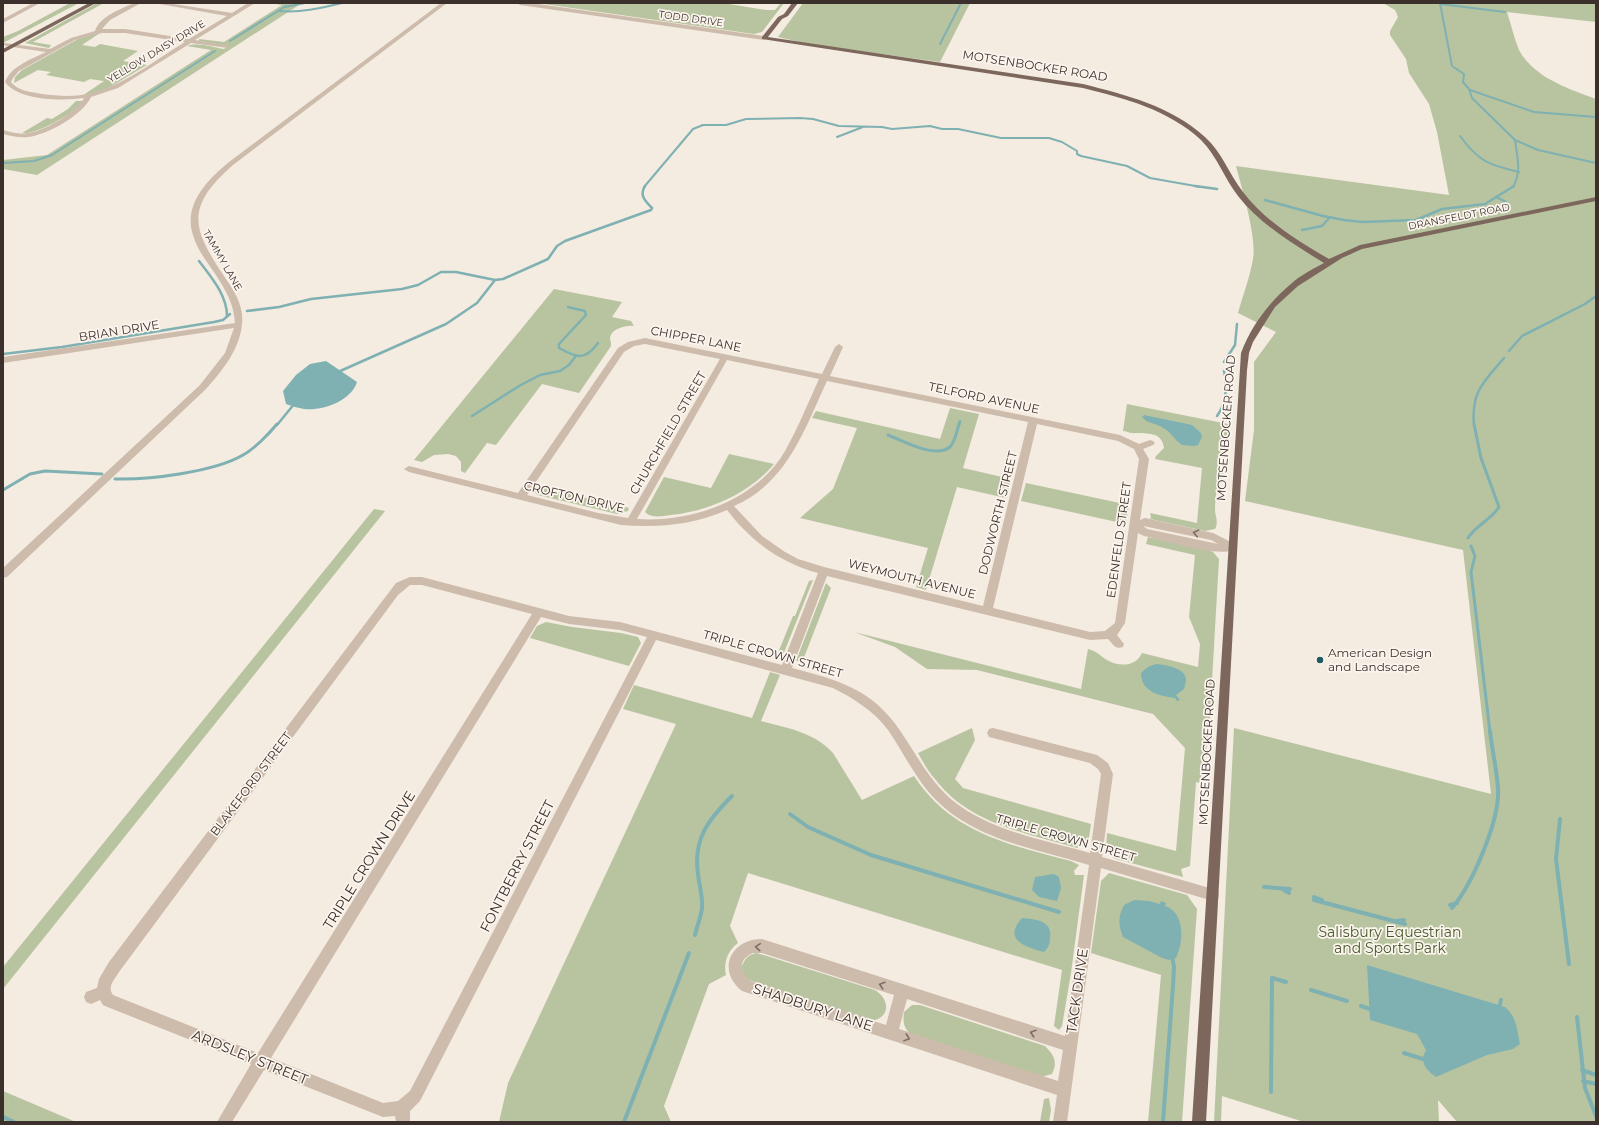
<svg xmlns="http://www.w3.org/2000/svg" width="1599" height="1125" viewBox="0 0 1599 1125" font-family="Montserrat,sans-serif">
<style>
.green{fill:#b8c4a0}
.water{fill:#7fb0b2}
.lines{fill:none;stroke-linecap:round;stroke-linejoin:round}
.stream-far3{stroke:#7fb0b2;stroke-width:2}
.stream-far2{stroke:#7fb0b2;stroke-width:2.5}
.stream-far1{stroke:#7fb0b2;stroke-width:3}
.stream{stroke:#7fb0b2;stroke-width:4}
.minor{fill:#cdbbac;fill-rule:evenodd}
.major{fill:#7d675c;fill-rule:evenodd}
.oneway{stroke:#7d6f65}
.poi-dot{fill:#1f5a5e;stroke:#fbf5ee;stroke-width:1.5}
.labels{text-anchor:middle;stroke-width:3.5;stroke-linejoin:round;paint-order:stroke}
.far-street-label{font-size:10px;fill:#3b302b;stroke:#fbf5ee}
.street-label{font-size:12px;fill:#3b302b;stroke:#fbf5ee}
.poi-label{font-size:12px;fill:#3b302b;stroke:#fbf5ee;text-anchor:start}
.near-street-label{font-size:14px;fill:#3b302b;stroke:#fbf5ee}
.near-park-label{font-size:14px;fill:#4a5a2e;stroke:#fbf5ee}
</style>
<rect width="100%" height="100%" fill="#f4ebe1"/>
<path class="green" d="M70,3H79L3,43V37L18,31Z
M97,3H104L33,42L51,45L49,48L25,43Z
M271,3H302L37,175L3,169V160L47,155L211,50L187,46C198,42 212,47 224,49L228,46L199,41V39L224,42L282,5Z
M537,3H723L766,10H775L781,3H784L762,32L754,34Z
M803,3H970L940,62L808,44L778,37Z
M1383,3H1596V22L1507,12C1511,24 1514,38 1519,50C1534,78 1569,89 1596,99V1122H1457L1438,1100L1439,1122H1304L1222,1096L1221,1122H1214L1234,728L1491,794L1463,550L1245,501L1254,430V362L1276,332L1238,313C1243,295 1250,277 1253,259C1257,237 1242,189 1236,166L1449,195L1437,132L1429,104L1409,73L1406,59L1390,35V31L1398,17L1395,10Z
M100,33L82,45L95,47L100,44L138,51L123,61L147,65L105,90L82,96L104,81L90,79L84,82L46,75L51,72L38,70L14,83L15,77L22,70L78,39Z
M76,101H83C76,113 36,135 22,133L47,118L52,119L68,109Z
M554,289L622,302L612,317L631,321L634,326C626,325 610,329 610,339C611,342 611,344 611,346L579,393L542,384L496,445L487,443L465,473L461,471V462L456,456L448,454L434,455L422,462L414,460Z
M1127,404L1228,424L1226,461L1221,483H1218C1216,492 1215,501 1215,510C1215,516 1219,522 1215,529L1205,531L1150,519L1151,517L1150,513L1197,523L1202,468L1155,459L1156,456L1164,448C1162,430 1144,434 1132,433C1129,433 1126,431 1123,431Z
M950,408L979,414L963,468L1011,479L1006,498L957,487L926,590L916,587L928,548L800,518L833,489L857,428L812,418L816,411L940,439Z
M729,454L774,464C749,494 709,511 671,515C661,516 652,519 645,512L664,477L711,488Z
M1026,483L1129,505L1126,524L1021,501Z
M536,486L629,508L628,511L617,514L538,495L536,494L534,489Z
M374,509L385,511L3,989V967Z
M1148,537L1208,550L1213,552L1219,559L1209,733L1200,783L1196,782L1190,866L1181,869L1183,877L1116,859L1112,857L1106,850L1107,833L1176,851L1185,748L1153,714L977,670L927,669L895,647L854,632L1081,689L1088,649C1097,651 1100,656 1107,660C1119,667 1136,667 1142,653L1198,667L1200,644L1189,617L1195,555L1146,544Z
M813,580L783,655L782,657L778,653L793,616H795L809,581Z
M826,583L831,588L803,660L796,661Z
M546,622L572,627L621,633L638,637L641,643L629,666L530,638L537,626Z
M770,672L780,675L761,721C787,728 814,732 833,753L862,800L914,776C951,833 1010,845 1071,861L1079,865L1074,871L1075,875H1084L1071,973L1062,1026L1059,1030L1054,1026L1062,970L748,873L730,926L738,943C728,950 723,963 726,975L709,984L664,1106L671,1122H499L508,1083L676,724L623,709L634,685L752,718Z
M972,728L975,740L955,779L963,788L1091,824L1088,844L1077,848C1026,833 969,824 935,779C928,771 923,762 918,753Z
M1109,873L1187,895L1197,909L1182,1122H1148L1161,975L1091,953L1101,881Z
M757,953L875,990C891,1000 890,1019 870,1021L749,980L745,977L741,968C745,959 747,955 757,953Z
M912,1005H920L1045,1046C1054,1055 1058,1062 1052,1074L1041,1077L911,1034C903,1028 903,1021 904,1012Z
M3,1091L76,1122H3Z
M1049,1098L1051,1110L1049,1122H1040L1044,1099Z"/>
<path class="water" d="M326,361L357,382C351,401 323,411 304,409C298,408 292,406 286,404L283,391L296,375L310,364Z
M1144,415L1192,425L1201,433L1202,437L1198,445L1194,446L1182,445L1177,441L1168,431L1160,426L1146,421L1142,417Z
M1157,664C1166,665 1185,668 1186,679C1186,681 1185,686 1184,689L1176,695L1180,700L1177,701L1175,698C1160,696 1141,692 1141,673C1146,668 1150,665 1157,664Z
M1054,874L1059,877L1061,888L1057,901L1039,897L1032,890L1035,877Z
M1134,900L1149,901L1160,904L1161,901L1166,903L1165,906C1185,912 1184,942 1176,958L1169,960L1162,958L1123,937C1118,924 1118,917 1124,905Z
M1022,918C1036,919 1053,921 1050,938C1050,944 1048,948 1044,952C1026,947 1002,940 1022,918Z
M1367,965L1505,1007C1517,1017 1517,1030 1520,1044L1513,1049L1487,1055L1436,1077C1426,1070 1419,1062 1426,1050L1417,1034L1370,1020Z"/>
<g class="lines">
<path class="stream-far3" d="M1440,3L1452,66L1464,74L1463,82L1469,89L1472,98L1515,140L1538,150L1596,163
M1440,4L1505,12
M285,7L305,3
M279,11C301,13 321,8 342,3
M230,41L286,6
M940,44L961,3
M1470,90L1534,112L1596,117
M1460,136C1479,162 1489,165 1519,172
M837,137L863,127
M3,163L34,161L52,155L215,51
M644,187L693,129L703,125H726L746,119L800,118L813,119L839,126L882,127L892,129L930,126L942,129H958L1001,138H1049L1062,142L1077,151V154L1081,156L1127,166L1150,178L1201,187
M1513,187C1522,172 1517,156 1515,140"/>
<path class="stream-far2" d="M1195,186L1217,189
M1496,197L1506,202
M1265,200L1323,216L1344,220L1362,222L1416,220L1442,209L1485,204L1514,186
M1302,230L1322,226L1330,217
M199,261C211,277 227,295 227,316
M568,307L585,311L586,315L559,344V348C577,358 585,361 598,343
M247,311L279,307L311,299L402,289L418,285L441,272H456L495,280L503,279L548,259L557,246L565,241L651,210L652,208C645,201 639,195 645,186
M1509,351L1522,336L1585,304L1596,296
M3,354L62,347L214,322L223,320L230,314
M1224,362L1235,345L1237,324
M338,372L446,324L477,303L495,280
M472,416L519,386L540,375L560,371L569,365L575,357
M1217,416C1226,404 1228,385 1224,371
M277,425L295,403
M959,425L960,421
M1474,425C1471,391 1484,382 1504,358"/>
<path class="stream-far1" d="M888,435C903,441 935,459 950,447C955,442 957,431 959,424
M115,479C149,480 214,472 243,455C254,449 269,434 277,424
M3,490L30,474L45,471L102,474
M1468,538C1476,525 1491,520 1499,507L1481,458L1474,424
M1471,546L1475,556L1471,572L1490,732"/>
<path class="stream" d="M790,814L808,827L871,855L1059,912
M1560,819L1556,859L1569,964
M1264,887L1290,889
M1282,889L1289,893
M1314,897L1322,900
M1314,900L1405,924
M1450,905L1457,903
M1452,908C1472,885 1500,820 1498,789C1497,770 1492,750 1490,731
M1396,921L1404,920
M695,935C697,926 701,917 702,908C703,897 699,885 698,874C693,839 708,820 732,796
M1311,990L1347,1001
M1361,1006L1373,1010
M1499,1008L1501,1000
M1577,1017L1585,1088L1596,1116
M1404,1053L1426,1060
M1582,1070L1596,1075
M1583,1081L1596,1084
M1271,1092L1272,978L1286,982
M3,1117L14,1122
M624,1122L689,953
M1163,1122L1173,986L1174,967L1172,956"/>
<path class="minor" d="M33,3H40L3,23V19Z
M134,3H141L110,20L102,29H125L189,39L227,16L154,3H167L232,13L248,3H255L195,40L226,45L229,47L228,48L191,43L118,88L91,97C83,115 47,135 28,137C20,138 11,136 3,134V130C11,132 20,135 28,133C43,132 77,112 84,98C62,101 19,101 5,82C11,66 32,59 46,52L6,46L4,45V43L50,49L71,38L95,31C100,16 121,9 134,3ZM102,33H125L185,42C154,61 123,86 88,94C73,97 56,96 42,94C31,92 18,91 11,82L13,78L19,71L75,40Z
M441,3H447L233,165C184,208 192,229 226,279C235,292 244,307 242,324C240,349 222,371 206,389L7,577L3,578V568L200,385L225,353L234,328L3,363V357L235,323C234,304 226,291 216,275C208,263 197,250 193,235C183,205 207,180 229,162Z
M517,3H531L764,36L767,38L764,40L520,5Z
M645,338L822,374L835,347L839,344L843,347L830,376L1120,435L1139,444L1150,440L1153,441L1155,443L1153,445L1143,449L1149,459L1140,520L1145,518L1213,533L1235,544L1237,547L1235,550C1213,557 1168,541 1144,536L1138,533L1125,623L1117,635L1124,644L1123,647C1115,650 1113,644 1108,639L1090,640L827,576L792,668C838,680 873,689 901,732C917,756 930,781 952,800C990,831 1044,840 1090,853L1101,774L1098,769L1090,763L993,738L989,737L987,733L989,729L993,728L1097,755L1108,763L1113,774L1102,857L1213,889L1218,891L1219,895L1218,899L1213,901L1101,868L1067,1122H1053L1057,1095L742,991C716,970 731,939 762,939L1065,1036L1089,865C1036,849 976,840 936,800C916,780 904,753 888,730C874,711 853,698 833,688L656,640L420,1101L410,1111V1122H396L395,1116L383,1117L264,1070L232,1122H217L251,1064L110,1008L103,1005L100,1000L91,1004L86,1002L84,997L86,992L97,988L99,979L109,962L396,583L410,577H422L569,616L620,622L782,665L818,573C779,562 751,541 727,510C693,525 657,528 621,525L409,472L404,469L409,466L518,493L618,348L628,342ZM645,344L720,359L628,518L598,513L527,495L624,352L634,346ZM727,360L819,379C808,403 798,428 785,451C757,500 691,523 637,519ZM827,381L1028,422L983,606L824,567L798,559L785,552L762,536L734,506C788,482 804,430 827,381ZM1037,424L1118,441L1134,449L1139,459L1115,623L1105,631L1090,632L993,608ZM1143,526L1211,540L1218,544L1147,529ZM410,585H422L532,614L258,1053L113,995C107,987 114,980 119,972L398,595ZM541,617L569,624L620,630L647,637L410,1091L398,1101L383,1103L271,1058ZM753,953H762L894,995L886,1025L751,981C738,971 739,959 753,953ZM907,999L1063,1050L1058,1081L899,1029Z"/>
<path class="major" d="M89,3H96L3,53V49Z
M792,3H798L788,16L782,19L768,37L1083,84C1126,95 1171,106 1205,137C1222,152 1229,174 1243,192C1265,221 1298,241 1329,259L1360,245L1596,197V201L1362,249L1342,258L1298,286L1275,307L1253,342L1249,353L1247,370L1206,1122H1192L1241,353C1251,326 1270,301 1292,283C1301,275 1313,269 1324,263C1293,244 1260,224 1238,196C1224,178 1217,156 1201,140C1169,110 1124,98 1083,88L762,39V37L778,17L784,14Z"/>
</g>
<defs><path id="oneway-chevron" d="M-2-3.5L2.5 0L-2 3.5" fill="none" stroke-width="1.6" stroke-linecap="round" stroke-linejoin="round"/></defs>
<g class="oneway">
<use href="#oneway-chevron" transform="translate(1196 533) rotate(-168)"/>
<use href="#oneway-chevron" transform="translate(758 947) rotate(-176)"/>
<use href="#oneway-chevron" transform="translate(882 985) rotate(-162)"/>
<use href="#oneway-chevron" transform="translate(1033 1033) rotate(-162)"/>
<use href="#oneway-chevron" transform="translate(907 1038) rotate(19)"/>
</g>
<circle class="poi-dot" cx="1320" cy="660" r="4"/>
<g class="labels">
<g class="far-street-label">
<text transform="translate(691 18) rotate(8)" y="4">TODD DRIVE</text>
<text transform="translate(156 51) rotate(-31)" y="4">YELLOW DAISY DRIVE</text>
<text transform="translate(1459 216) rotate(-11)" y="4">DRANSFELDT ROAD</text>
<text transform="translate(223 260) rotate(60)" y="4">TAMMY LANE</text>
</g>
<g class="street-label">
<text transform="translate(1035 66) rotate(9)" y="4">MOTSENBOCKER ROAD</text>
<text transform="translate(119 331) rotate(-9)" y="4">BRIAN DRIVE</text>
<text transform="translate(696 339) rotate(11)" y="4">CHIPPER LANE</text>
<text transform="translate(984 398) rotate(12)" y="4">TELFORD AVENUE</text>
<text transform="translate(1226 428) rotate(-86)" y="4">MOTSENBOCKER ROAD</text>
<text transform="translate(668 433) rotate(-60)" y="4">CHURCHFIELD STREET</text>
<text transform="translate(574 497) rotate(13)" y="4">CROFTON DRIVE</text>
<text transform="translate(998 513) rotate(-76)" y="4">DODWORTH STREET</text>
<text transform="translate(1119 540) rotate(-82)" y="4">EDENFELD STREET</text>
<text transform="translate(912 579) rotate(14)" y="4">WEYMOUTH AVENUE</text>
<text transform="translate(773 654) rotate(16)" y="4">TRIPLE CROWN STREET</text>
<text transform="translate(1207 752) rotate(-87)" y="4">MOTSENBOCKER ROAD</text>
<text transform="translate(251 784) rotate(-53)" y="4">BLAKEFORD STREET</text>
<text transform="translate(1066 838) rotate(16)" y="4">TRIPLE CROWN STREET</text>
</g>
<g class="poi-label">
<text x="1328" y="657">American Design<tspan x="1328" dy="14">and Landscape</tspan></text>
</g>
<g class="near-street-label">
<text transform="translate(369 860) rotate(-58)" y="5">TRIPLE CROWN DRIVE</text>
<text transform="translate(517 866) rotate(-63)" y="5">FONTBERRY STREET</text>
<text transform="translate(1077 991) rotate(-82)" y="5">TACK DRIVE</text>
<text transform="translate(813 1007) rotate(18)" y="5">SHADBURY LANE</text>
<text transform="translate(250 1057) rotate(22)" y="5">ARDSLEY STREET</text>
</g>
<g class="near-park-label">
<text x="1390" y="937">Salisbury Equestrian<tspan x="1390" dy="16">and Sports Park</tspan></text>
</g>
</g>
<rect width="1599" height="1125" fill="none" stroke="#3b302b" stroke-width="8"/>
</svg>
